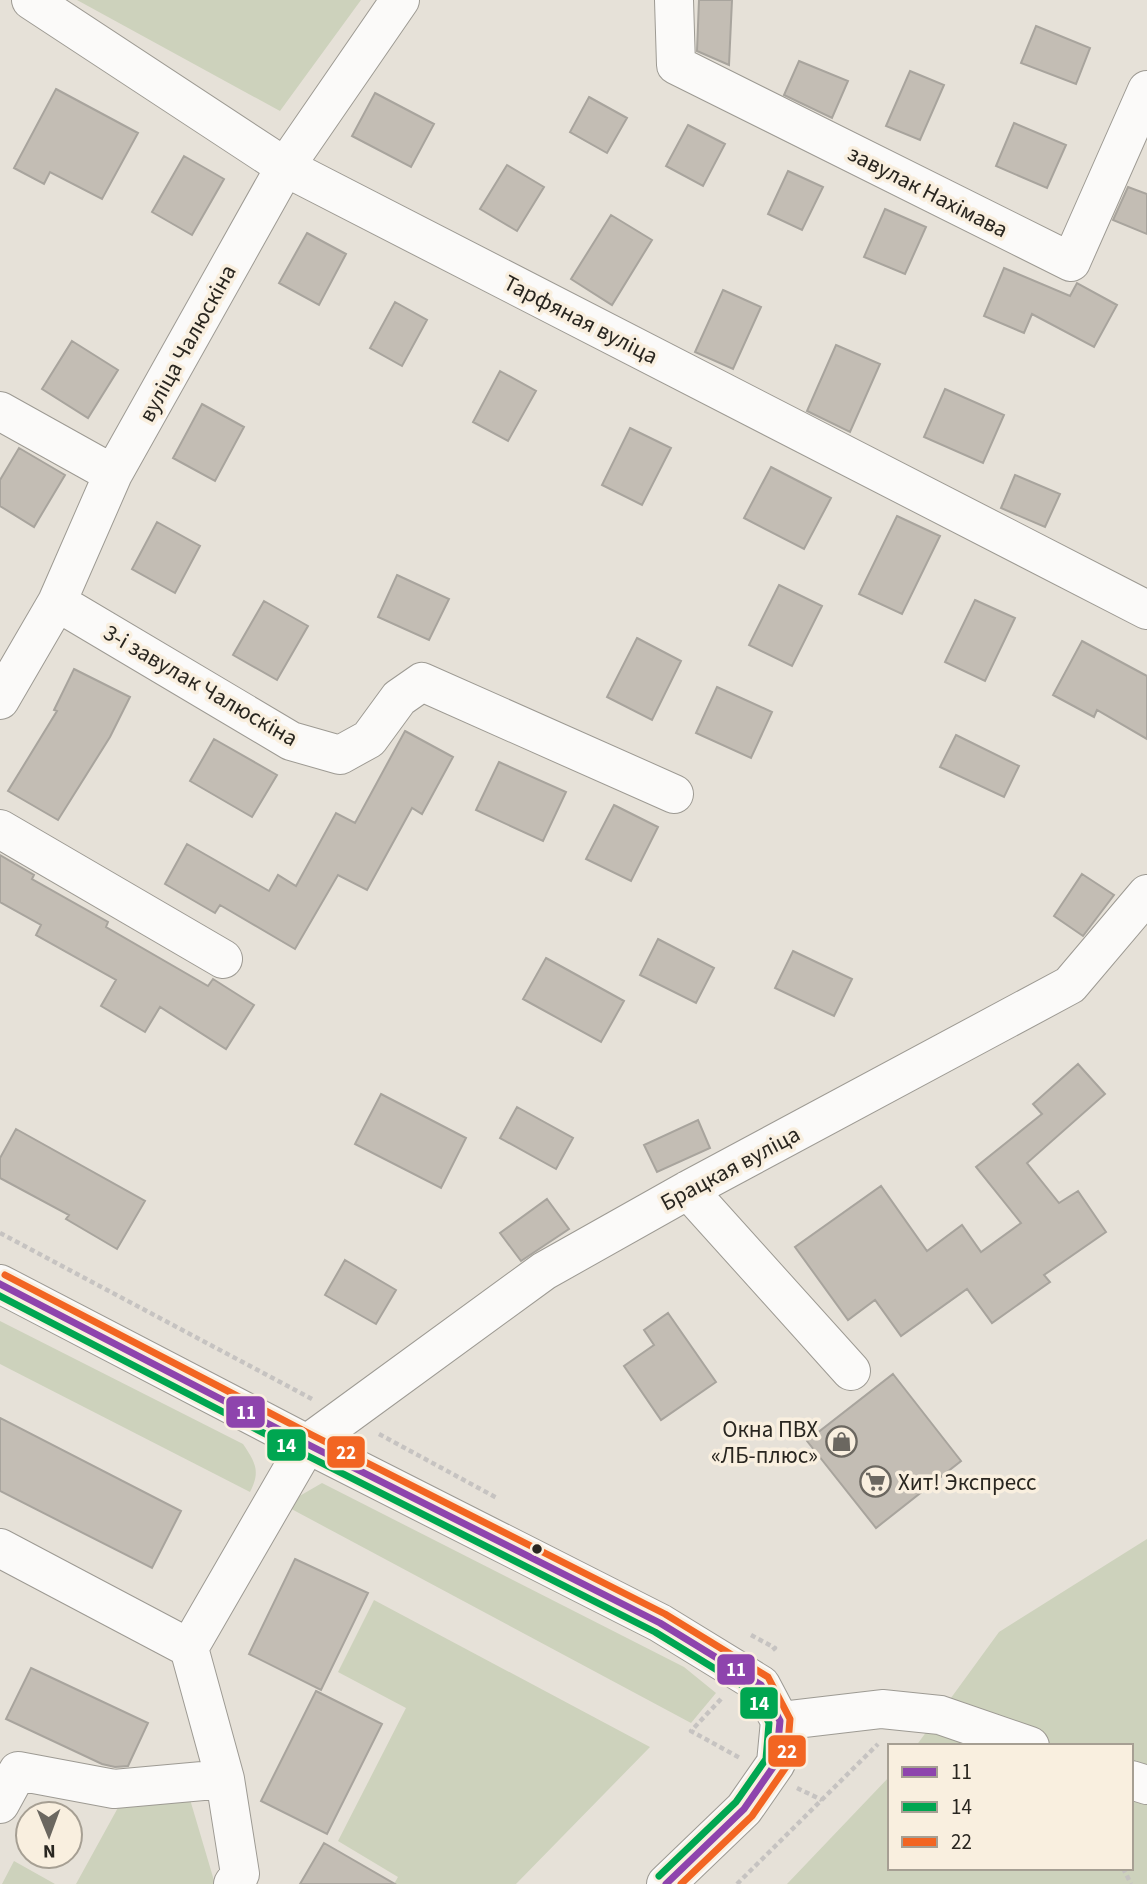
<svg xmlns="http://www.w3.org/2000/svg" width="1147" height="1884" viewBox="0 0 1147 1884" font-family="'Source Sans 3',sans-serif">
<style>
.green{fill:#cdd2bc}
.building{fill:#c3bdb4;stroke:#a8a49d;stroke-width:2}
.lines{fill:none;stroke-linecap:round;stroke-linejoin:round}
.minor-casing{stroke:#9d9a93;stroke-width:40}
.major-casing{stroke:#9d9a93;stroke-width:40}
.path{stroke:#c6c3c1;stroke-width:4.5;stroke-dasharray:5 3.5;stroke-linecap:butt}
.minor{stroke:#fbfaf9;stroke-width:38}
.major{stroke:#fbfaf9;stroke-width:38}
.bus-1-casing{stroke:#f9efdf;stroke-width:12}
.bus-2-casing{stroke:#f9efdf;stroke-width:12}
.bus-3-casing{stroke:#f9efdf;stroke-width:12}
.bus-1{stroke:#8e44ad;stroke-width:7}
.bus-2{stroke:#00a651;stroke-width:7}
.bus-3{stroke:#f26522;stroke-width:7}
.bus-dot{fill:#292620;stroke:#f9efdf;stroke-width:2.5}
.labels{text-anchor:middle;stroke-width:7;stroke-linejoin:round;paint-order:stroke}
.street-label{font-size:23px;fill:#292620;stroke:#f9efdf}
.poi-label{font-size:23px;fill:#292620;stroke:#f9efdf;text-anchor:end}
.line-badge{stroke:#f9efdf;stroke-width:2.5}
.badge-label{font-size:19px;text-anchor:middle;font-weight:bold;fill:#fff}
</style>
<rect width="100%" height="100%" fill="#e6e1d8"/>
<path class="green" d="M77,0H361L280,111Z
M0,1321L243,1444C255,1462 261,1471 250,1492L0,1364Z
M322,1483L684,1667L716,1693L691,1723L284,1505Z
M1147,1539V1884H787L890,1776V1868H1131V1746H916L999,1632Z
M374,1600L650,1747L516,1884H394L398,1877L338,1841L406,1708L338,1672Z
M189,1796L215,1884H76L120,1804Z
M14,1861L55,1884H2Z"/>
<path class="building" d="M699,0H732L729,65L697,51Z
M1036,26L1090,48L1076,84L1021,63Z
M799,61L848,81L832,118L784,95Z
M910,71L944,85L920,140L886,126Z
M56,89L138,133L102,199L50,172L44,184L14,168Z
M375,93L434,124L411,167L352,136Z
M589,97L627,118L607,153L570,132Z
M1014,123L1066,145L1047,188L996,166Z
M688,125L725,144L703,186L666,166Z
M184,156L224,179L192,235L152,212Z
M507,165L544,187L517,231L480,209Z
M788,171L823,187L802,230L768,214Z
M1128,187L1147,194V234L1113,220Z
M885,209L926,227L905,274L864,257Z
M611,215L652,240L612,305L571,279Z
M307,233L346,254L319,305L279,283Z
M1004,268L1070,296L1077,283L1117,305L1094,347L1032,314L1024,333L984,316Z
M723,290L761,307L733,369L695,352Z
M395,302L427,320L402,366L370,348Z
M72,341L118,370L88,418L42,389Z
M836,345L880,364L850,432L807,411Z
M500,371L536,391L508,441L473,422Z
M945,389L1004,415L983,463L924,437Z
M202,404L244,427L215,481L173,458Z
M630,428L671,448L642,505L602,485Z
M19,448L65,475L34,527L0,506V480Z
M771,467L831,498L804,549L744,518Z
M1015,475L1060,494L1045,527L1001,508Z
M897,516L940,536L902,614L859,594Z
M157,522L200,546L175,593L132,569Z
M397,575L449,599L429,640L378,617Z
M779,585L822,606L792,666L749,645Z
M975,600L1015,618L985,681L945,662Z
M264,601L308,626L277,680L233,655Z
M637,638L681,661L652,720L607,697Z
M1082,641L1147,676V739L1097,710L1094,717L1053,695Z
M74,669L130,697L110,737L58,820L8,791L57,711L54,710Z
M717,687L772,712L751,758L696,733Z
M405,731L453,757L422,814L412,808L367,890L338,875L295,949L220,905L215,913L165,884L187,844L269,891L278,875L296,886L336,813L355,823Z
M956,735L1019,766L1004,797L940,767Z
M214,739L277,775L252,817L190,781Z
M499,762L566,792L543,841L476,810Z
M614,805L658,827L631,881L586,859Z
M0,855L34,875L32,879L108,922L106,927L208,986L213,979L254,1005L226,1049L160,1007L145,1032L101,1006L116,980L36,935L41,925L0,902Z
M1082,874L1114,895L1083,936L1054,916Z
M658,939L714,968L696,1003L640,975Z
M793,951L852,979L834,1016L775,988Z
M546,958L624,1001L601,1042L523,999Z
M1078,1064L1105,1094L1027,1163L1059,1203L1078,1191L1106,1232L1044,1275L1050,1282L992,1323L967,1289L901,1336L875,1300L848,1320L795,1247L881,1186L927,1251L962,1225L981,1252L1021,1223L976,1167L1042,1114L1033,1104Z
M381,1094L466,1138L441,1188L355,1144Z
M517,1107L573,1138L556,1169L500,1138Z
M698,1120L710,1148L657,1172L644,1145Z
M16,1129L145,1201L117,1249L66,1219L69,1215L0,1178V1158Z
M547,1199L569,1229L521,1261L500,1233Z
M345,1260L396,1290L376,1324L325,1295Z
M668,1313L716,1382L661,1420L624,1366L654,1345L644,1330Z
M893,1374L961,1461L876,1528L807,1441Z
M0,1418L181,1511L152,1568L0,1491Z
M295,1559L368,1593L321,1690L249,1654Z
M31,1668L148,1723L128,1766L115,1767L102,1764L6,1719Z
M316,1691L382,1724L327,1834L261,1801Z
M324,1843L395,1884H300Z"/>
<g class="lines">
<defs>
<path id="minor" d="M31,0L285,167L1147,610
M674,0L676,65L1071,262L1147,90
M0,411L113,474
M57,602L291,741L340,755L369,739L399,698L422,682L674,794
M0,700L57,602L113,474L285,167L400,0
M0,829L223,959
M688,1190L851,1371
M0,1548L189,1648
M780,1721L882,1709L940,1715L1030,1746
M225,1779L240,1874L233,1884
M1131,1780L1147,1785
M0,1804L18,1771L114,1789L225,1779L189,1648L307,1444L544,1271L688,1190L1070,985L1147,894"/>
<path id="major" d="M0,1284L307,1444L660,1623L761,1685L780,1721L776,1763L744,1809L666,1884"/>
</defs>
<use href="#minor" class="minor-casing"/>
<use href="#major" class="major-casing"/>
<path class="path" d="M0,1233L312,1399
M379,1434L497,1498
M751,1635L775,1648L770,1652
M721,1699L691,1731L740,1758
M797,1788L822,1800
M1123,1868L1131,1884
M737,1884L878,1744"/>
<use href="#minor" class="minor"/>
<use href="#major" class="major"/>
<defs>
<path id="bus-1" d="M0,1284L307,1444L660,1623L761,1685L780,1721L776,1763L744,1809L666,1884"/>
<path id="bus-2" d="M0,1296L302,1453L655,1632L753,1692L769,1723L766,1759L736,1802L659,1876"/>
<path id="bus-3" d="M5,1275L312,1435L665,1614L768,1677L790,1719L786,1767L752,1816L681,1884"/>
</defs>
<use href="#bus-1" class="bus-1-casing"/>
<use href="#bus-2" class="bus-2-casing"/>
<use href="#bus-3" class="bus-3-casing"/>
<use href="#bus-1" class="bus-1"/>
<use href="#bus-2" class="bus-2"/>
<use href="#bus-3" class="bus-3"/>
</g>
<defs>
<symbol id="shop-ring" viewBox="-11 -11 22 22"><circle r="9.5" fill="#f9efdf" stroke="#6b6760" stroke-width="1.5"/><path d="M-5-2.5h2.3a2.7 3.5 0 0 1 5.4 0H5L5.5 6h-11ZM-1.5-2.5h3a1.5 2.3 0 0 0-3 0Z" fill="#6b6760"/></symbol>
<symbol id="supermarket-ring" viewBox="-11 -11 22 22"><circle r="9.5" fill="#f9efdf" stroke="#6b6760" stroke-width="1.5"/><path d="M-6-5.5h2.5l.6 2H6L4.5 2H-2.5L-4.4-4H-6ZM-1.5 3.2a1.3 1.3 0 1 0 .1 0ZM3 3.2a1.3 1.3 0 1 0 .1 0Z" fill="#6b6760"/></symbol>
</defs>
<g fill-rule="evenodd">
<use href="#shop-ring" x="824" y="1424" width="35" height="35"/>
<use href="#supermarket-ring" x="858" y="1464" width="35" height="35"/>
</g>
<circle class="bus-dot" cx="537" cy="1549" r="6"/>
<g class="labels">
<g class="street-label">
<text transform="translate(928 191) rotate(27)" y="8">завулак Нахімава</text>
<text transform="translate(581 319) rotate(27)" y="8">Тарфяная вуліца</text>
<text transform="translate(187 343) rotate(-61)" y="8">вуліца Чалюскіна</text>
<text transform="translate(201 685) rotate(30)" y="8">3-і завулак Чалюскіна</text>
<text transform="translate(730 1168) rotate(-28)" y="8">Брацкая вуліца</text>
</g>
<g class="poi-label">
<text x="818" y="1437">Окна ПВХ<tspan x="818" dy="26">«ЛБ-плюс»</tspan></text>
<text x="898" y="1490" text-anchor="start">Хит! Экспресс</text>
</g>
</g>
<g class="line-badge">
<rect x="225" y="1395" width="41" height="34" rx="7" fill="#8e44ad"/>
<rect x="266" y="1428" width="41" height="34" rx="7" fill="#00a651"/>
<rect x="326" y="1435" width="40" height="34" rx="7" fill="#f26522"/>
<rect x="716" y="1653" width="40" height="33" rx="7" fill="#8e44ad"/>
<rect x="739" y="1686" width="40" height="34" rx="7" fill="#00a651"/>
<rect x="767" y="1734" width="40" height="34" rx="7" fill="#f26522"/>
</g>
<g class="badge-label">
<text x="246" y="1419">11</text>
<text x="286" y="1452">14</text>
<text x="346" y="1459">22</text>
<text x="736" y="1676">11</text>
<text x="759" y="1710">14</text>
<text x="787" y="1758">22</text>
</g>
<rect x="888" y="1744" width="245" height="126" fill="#f9efdf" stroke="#a69f93" stroke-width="2"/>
<rect x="902" y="1767" width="35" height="10" fill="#8e44ad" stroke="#a69f93" stroke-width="2"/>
<text x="951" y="1779" font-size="21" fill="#292620">11</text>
<rect x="902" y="1802" width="35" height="10" fill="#00a651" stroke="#a69f93" stroke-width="2"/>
<text x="951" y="1814" font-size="21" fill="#292620">14</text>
<rect x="902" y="1837" width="35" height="10" fill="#f26522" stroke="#a69f93" stroke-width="2"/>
<text x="951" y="1849" font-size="21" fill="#292620">22</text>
<g transform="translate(49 1835) rotate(179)"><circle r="33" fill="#f9efdf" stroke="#a69f93" stroke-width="2"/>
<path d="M0-5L12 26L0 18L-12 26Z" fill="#6b6760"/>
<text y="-10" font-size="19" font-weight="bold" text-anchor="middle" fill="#292620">N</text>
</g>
</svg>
